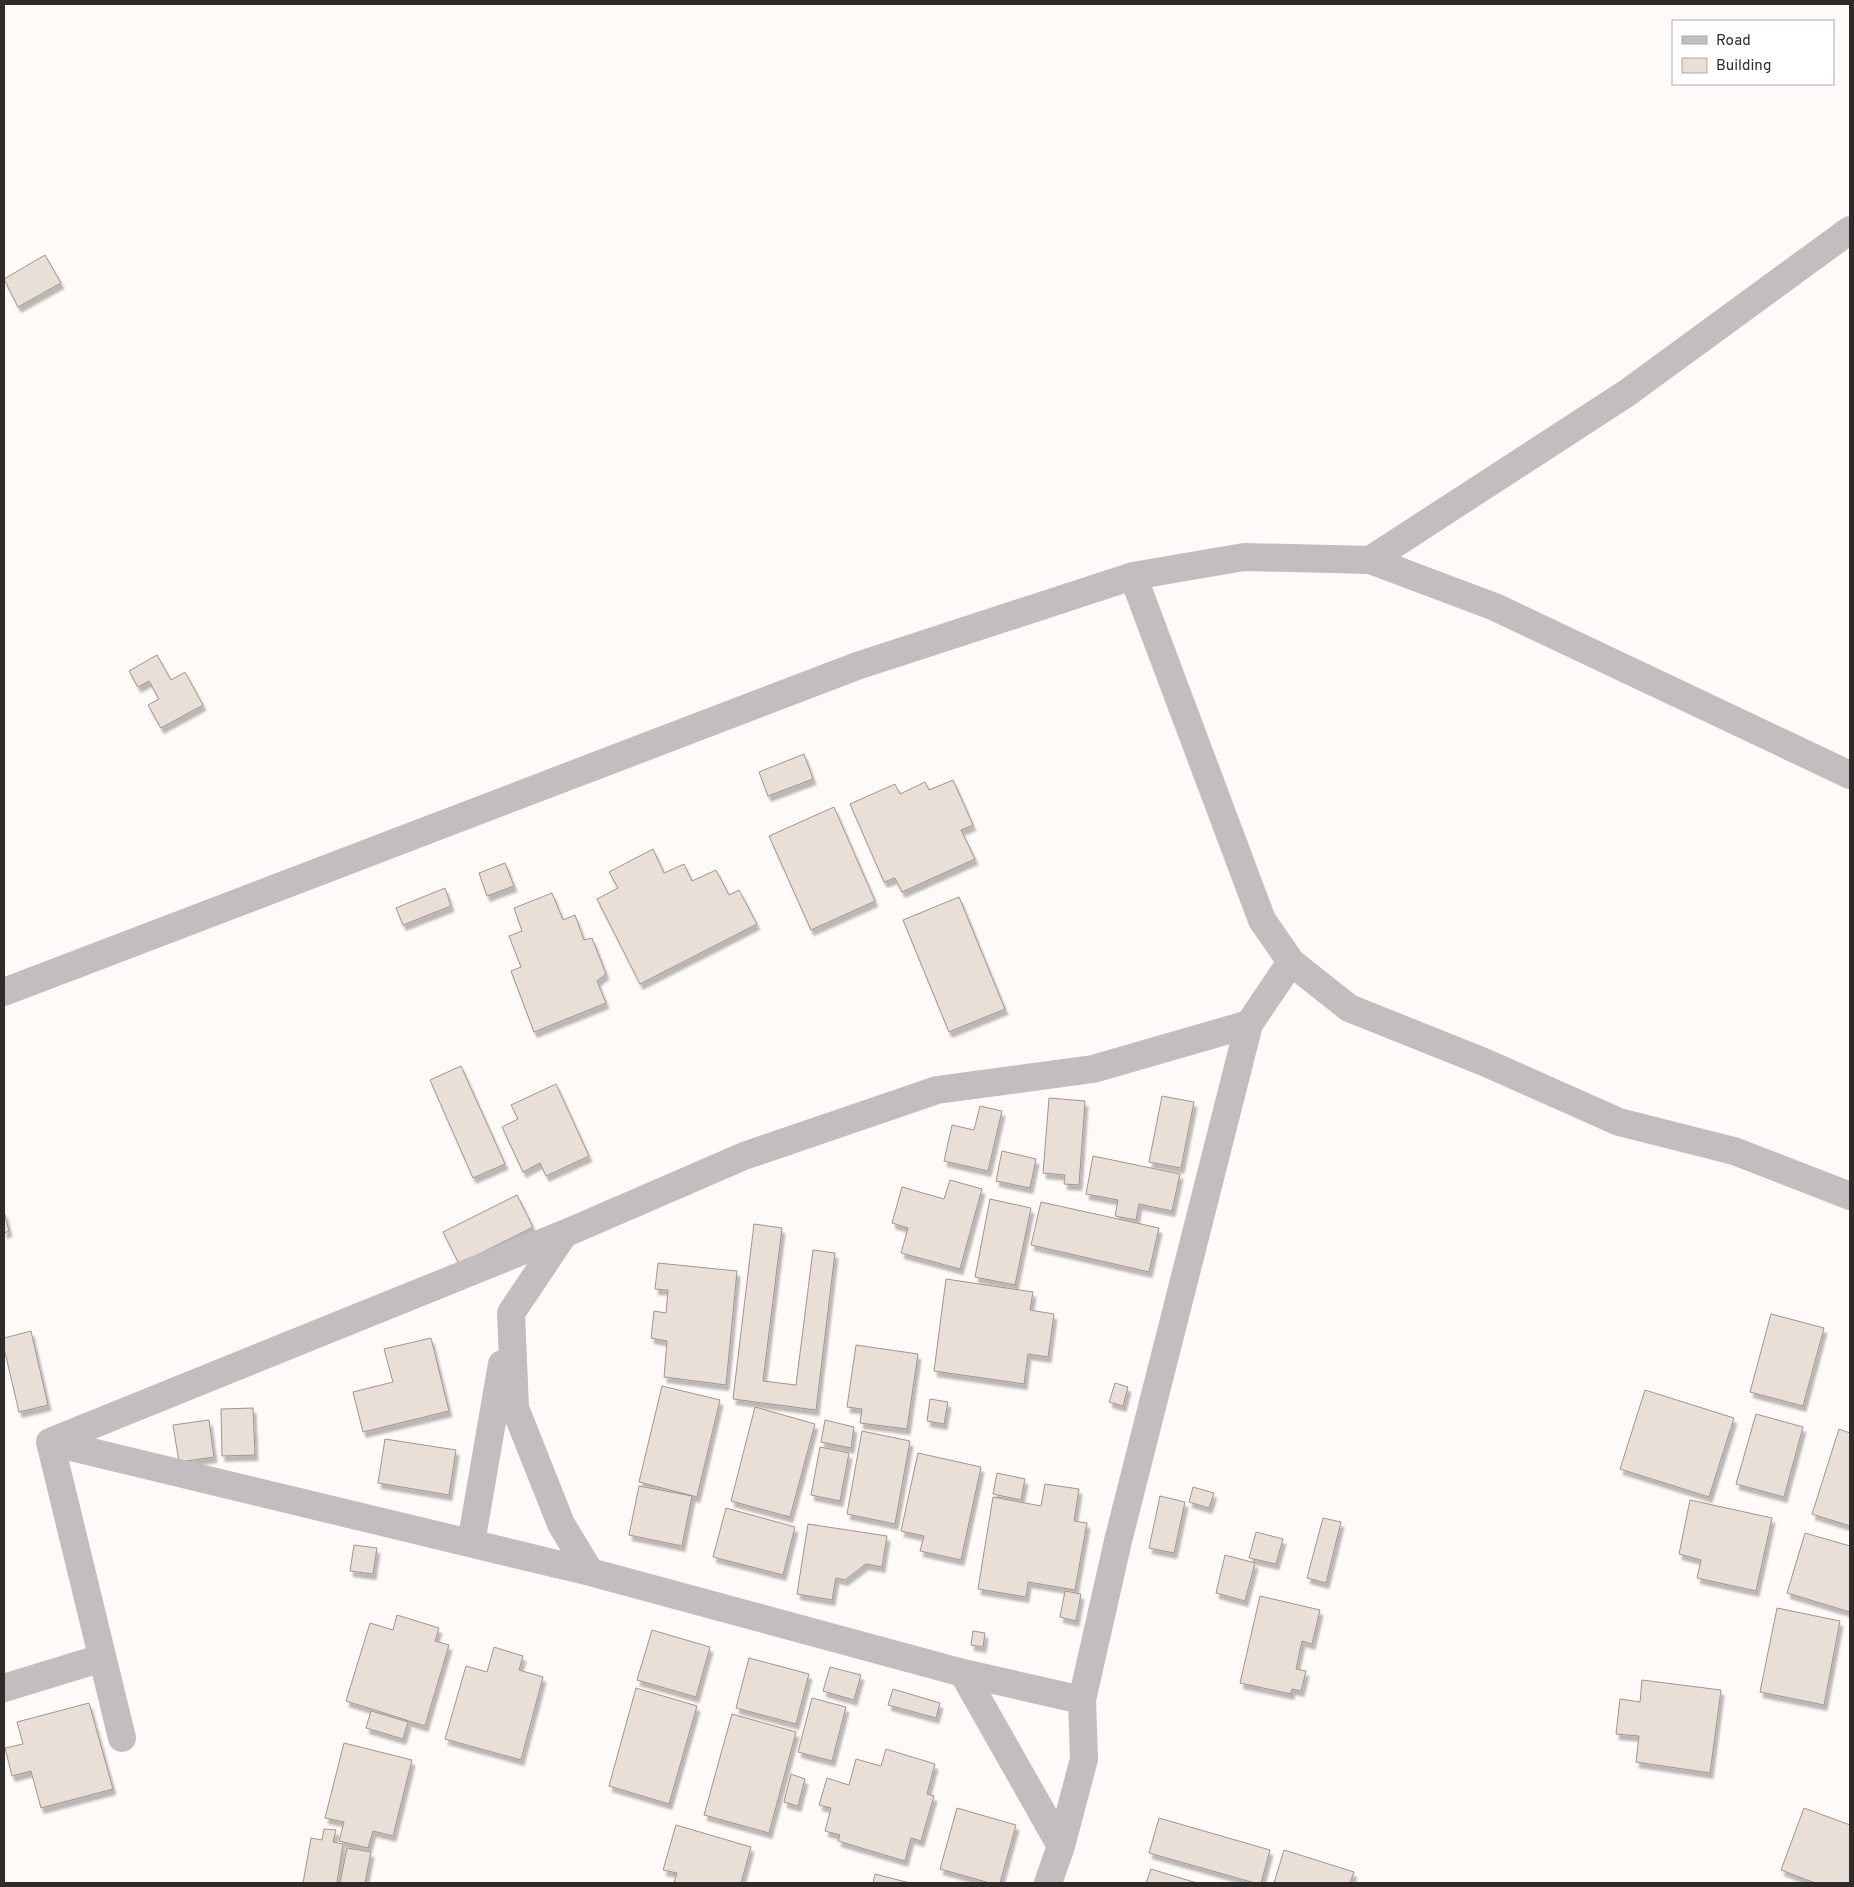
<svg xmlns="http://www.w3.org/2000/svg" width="1854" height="1887" viewBox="0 0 1854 1887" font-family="Overpass,sans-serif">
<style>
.building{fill:#e9dfd7;stroke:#9f958e;filter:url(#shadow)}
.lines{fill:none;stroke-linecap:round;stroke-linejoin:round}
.street{stroke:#c2bdbf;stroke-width:28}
</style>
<defs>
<filter id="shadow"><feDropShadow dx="3" dy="5.5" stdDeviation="1" flood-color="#0004"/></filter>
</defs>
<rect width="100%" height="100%" fill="#fffaf7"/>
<path class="building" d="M45,255L61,283L18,307L4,279Z
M157,655L171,680L185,672L203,705L161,728L148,705L159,699L149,681L138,687L129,671Z
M804,754L813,779L768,796L759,772Z
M953,780L973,825L961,830L975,859L902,892L895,878L884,882L850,804L895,784L900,794L925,782L929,790Z
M834,807L875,901L811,930L769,836Z
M653,849L664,873L684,864L692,881L716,870L729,895L739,890L757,924L640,984L597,899L618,888L609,872Z
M505,863L514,886L487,896L479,873Z
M445,888L451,906L403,925L396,908Z
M552,893L563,920L575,915L584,940L592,938L606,974L597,981L606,1003L534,1032L511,971L521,967L509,936L522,931L514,908Z
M959,897L1005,1009L949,1032L903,920Z
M461,1066L505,1164L473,1178L430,1080Z
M556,1084L589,1156L546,1176L540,1163L523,1172L502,1127L518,1119L511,1105Z
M1162,1096L1194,1102L1181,1168L1149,1162Z
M1049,1098L1085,1101L1079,1185L1064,1184L1065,1175L1043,1173Z
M980,1106L1002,1111L988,1171L944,1161L952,1125L974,1130Z
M1002,1151L1036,1159L1030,1188L996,1181Z
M1093,1156L1180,1174L1172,1211L1139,1204L1136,1220L1115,1216L1118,1200L1086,1194Z
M950,1180L982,1189L960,1269L901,1253L908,1228L892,1223L902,1187L944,1199Z
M517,1195L533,1227L459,1264L443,1232Z
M990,1199L1031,1208L1015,1285L975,1277Z
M1041,1202L1159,1228L1149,1272L1031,1245Z
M4,1211L9,1231L4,1233Z
M754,1224L782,1228L763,1381L796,1385L813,1250L835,1253L816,1410L733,1399Z
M658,1263L737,1271L726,1385L664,1377L667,1341L651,1338L654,1311L666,1313L668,1290L655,1289Z
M946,1279L1033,1292L1030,1310L1054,1314L1048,1357L1028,1354L1024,1384L934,1371Z
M1771,1314L1824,1328L1803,1406L1750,1392Z
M31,1331L48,1405L19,1412L4,1348V1338Z
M431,1338L449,1411L363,1432L353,1392L393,1382L384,1349Z
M856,1345L918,1354L907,1429L860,1423L862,1409L847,1407Z
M1115,1383L1128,1387L1123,1406L1109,1402Z
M662,1386L720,1400L697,1497L639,1482Z
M1645,1390L1734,1418L1709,1497L1620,1469Z
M930,1399L948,1402L944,1424L927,1421Z
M755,1407L815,1424L790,1517L731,1501Z
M253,1408L255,1455L222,1456L221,1409Z
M1756,1414L1803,1427L1784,1497L1736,1484Z
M209,1420L214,1457L179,1462L173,1425Z
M825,1420L854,1427L851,1448L821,1442Z
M1839,1429L1850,1433V1526L1812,1514Z
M862,1431L910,1441L895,1524L847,1514Z
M385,1439L456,1450L449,1495L378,1483Z
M820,1447L849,1453L840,1501L811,1495Z
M918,1453L981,1467L961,1560L920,1551L924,1536L901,1531Z
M997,1473L1025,1479L1021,1500L993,1494Z
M1045,1484L1079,1489L1074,1521L1087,1523L1075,1590L1028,1582L1026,1597L978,1589L993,1497L1041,1506Z
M639,1486L692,1496L682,1546L629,1535Z
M1193,1487L1214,1493L1209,1508L1189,1502Z
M1160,1496L1185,1502L1174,1553L1149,1548Z
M1690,1500L1772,1518L1756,1591L1697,1578L1701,1560L1679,1554Z
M726,1508L795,1527L783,1575L713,1557Z
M1323,1518L1341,1522L1326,1583L1307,1578Z
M808,1524L887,1536L882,1567L866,1564L845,1580L836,1578L832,1600L797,1594Z
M1256,1532L1283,1539L1276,1564L1249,1558Z
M1805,1533L1850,1546V1612L1787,1593Z
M354,1545L377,1548L373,1574L350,1571Z
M1225,1555L1255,1563L1245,1601L1216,1593Z
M1065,1591L1081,1594L1076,1621L1060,1617Z
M1260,1596L1320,1610L1312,1644L1302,1641L1296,1669L1306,1671L1301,1691L1292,1689L1291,1694L1240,1683Z
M1777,1608L1840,1621L1824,1705L1760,1692Z
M397,1615L439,1628L435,1641L449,1645L425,1726L346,1701L370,1623L393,1630Z
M652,1630L710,1647L696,1697L637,1680Z
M973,1631L985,1633L983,1647L971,1645Z
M494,1647L523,1656L519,1670L543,1677L521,1760L445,1739L466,1666L487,1672Z
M749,1658L809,1674L796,1724L736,1708Z
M830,1667L861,1675L854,1700L823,1691Z
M1642,1680L1721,1690L1710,1773L1636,1762L1639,1736L1616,1734L1620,1699L1640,1702Z
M636,1688L697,1706L669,1804L609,1786Z
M893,1689L940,1703L936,1718L888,1705Z
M812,1698L846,1707L832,1761L798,1752Z
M89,1703L113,1789L41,1808L31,1771L12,1776L5,1748L23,1744L17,1722Z
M371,1711L408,1722L403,1739L366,1728Z
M732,1714L796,1732L769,1833L704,1815Z
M344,1743L412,1760L393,1836L373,1831L368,1848L339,1841L344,1822L325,1818Z
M886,1749L935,1764L927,1794L934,1796L921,1841L911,1838L905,1861L838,1841L840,1835L825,1831L831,1808L819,1805L827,1778L849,1785L856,1759L881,1766Z
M791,1774L805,1779L798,1806L784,1802Z
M957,1808L1016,1825L1000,1883H990L940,1869Z
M1804,1808L1850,1825V1883H1815L1781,1870Z
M1159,1818L1270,1850L1261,1883H1255L1149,1853Z
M676,1825L751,1847L741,1883H674L677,1873L663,1870Z
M324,1829L336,1830L333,1842L343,1844L337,1883H303L311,1838L322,1840Z
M347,1848L371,1852L365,1883H340Z
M1284,1850L1354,1872L1350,1883H1274Z
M1151,1869L1197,1883H1146Z
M875,1874L910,1883H873Z"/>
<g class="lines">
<path class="street" d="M1370,560L1627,393L1850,230
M1133,576L1262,920L1291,962L1349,1008L1484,1062L1619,1122L1734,1151L1850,1196
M4,992L857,666L1133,576L1244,557L1370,560L1495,607L1850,775
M564,1234L511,1313L515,1408L561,1524L590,1572
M50,1442L564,1234L744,1156L937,1090L1093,1069L1249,1024
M50,1442L590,1572L963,1673L1082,1700
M50,1442L122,1738
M471,1543L502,1364
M963,1673L1061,1846
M4,1688L102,1658
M1048,1883L1061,1846L1084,1759L1082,1700L1118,1541L1249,1024L1291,962"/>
</g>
<rect width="1854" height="1887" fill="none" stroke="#2f2b28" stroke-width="10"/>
<rect x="1672" y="20" width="162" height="65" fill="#ffffff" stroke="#acaaa9"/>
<rect x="1682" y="36" width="25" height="8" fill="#c2bdbf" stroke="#acaaa9"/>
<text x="1716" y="45" font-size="15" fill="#2f2b28">Road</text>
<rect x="1682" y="58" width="25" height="15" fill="#e9dfd7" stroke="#acaaa9"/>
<text x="1716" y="70" font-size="15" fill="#2f2b28">Building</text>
</svg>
